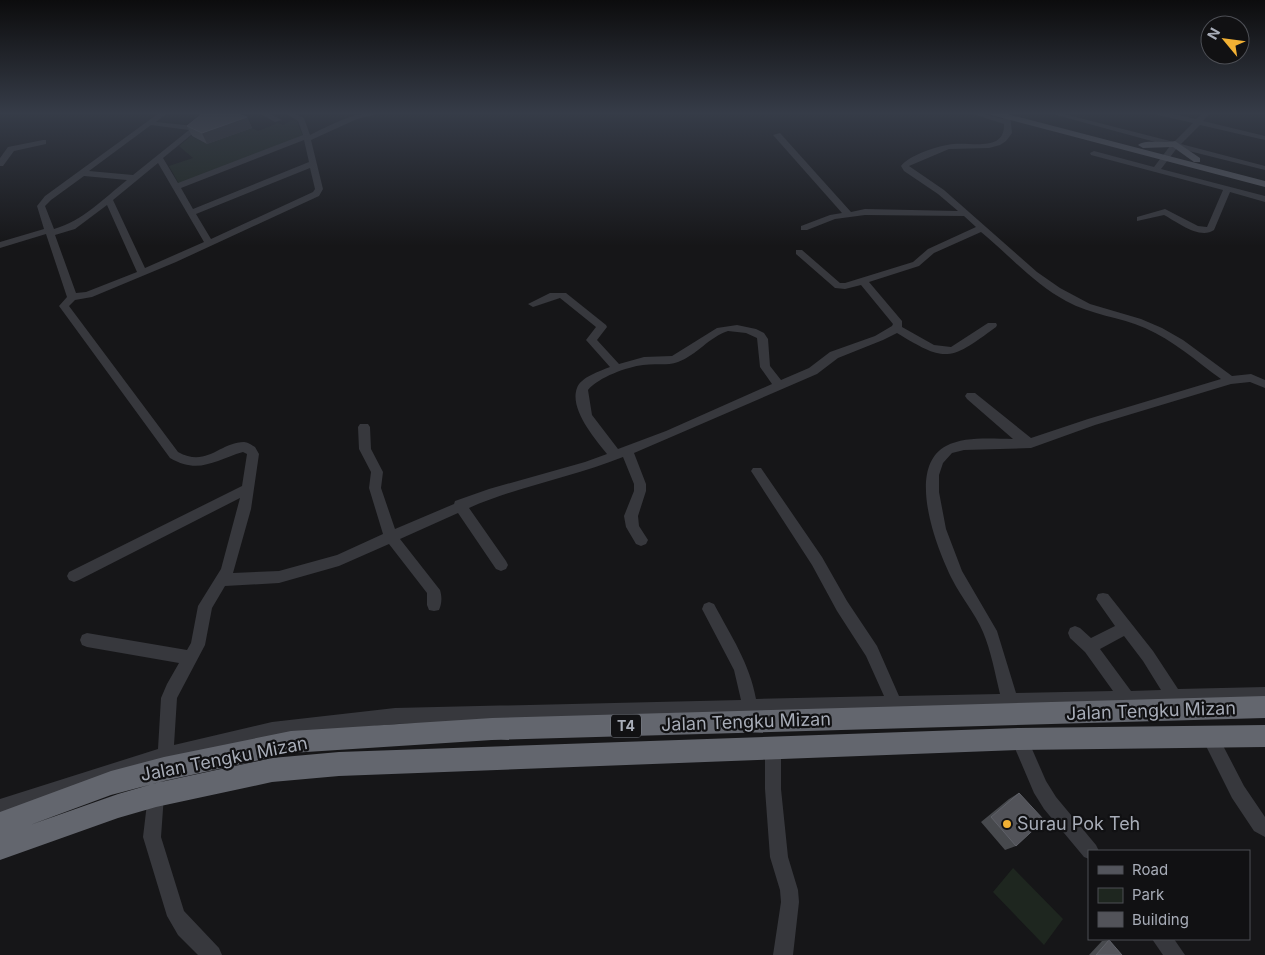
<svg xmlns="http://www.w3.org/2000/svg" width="1265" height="955" viewBox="0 0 1265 955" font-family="Inter,sans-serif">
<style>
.green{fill:#1e261f}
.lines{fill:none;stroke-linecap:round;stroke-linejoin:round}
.minor{fill:#37383d;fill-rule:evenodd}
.major{fill:#53555c;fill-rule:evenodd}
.highway{fill:#63666e;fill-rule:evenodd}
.wall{fill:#47494d}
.shaded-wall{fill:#2f3033}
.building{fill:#525359;stroke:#5f6168}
.poi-dot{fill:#f2b134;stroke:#111113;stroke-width:2}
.labels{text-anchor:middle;stroke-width:4.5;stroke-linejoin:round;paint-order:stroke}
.shield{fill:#111113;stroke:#7b7e86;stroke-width:1}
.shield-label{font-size:14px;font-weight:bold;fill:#a8adb8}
.near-street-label{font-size:18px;fill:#a8adb8;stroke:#111113}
.near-poi-label{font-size:18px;fill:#a8adb8;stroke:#111113;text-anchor:start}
</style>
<rect width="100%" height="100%" fill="#161618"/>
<path class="green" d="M294,119L297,121L303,137L179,184L169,166L193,158L179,146L191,136L207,144L252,128L258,131L278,123L283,125Z
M1013,868L1063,919L1044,945L993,892Z"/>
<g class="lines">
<path class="minor" d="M159,113H167L156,122L194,126L210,113H218L163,158L178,183L303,135L298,121L285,113H293L304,118L310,135C333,124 355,111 381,113L357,119L311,140L323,189L319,196L176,262L92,297L75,300L69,306L178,452C207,468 220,442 244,442C247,442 252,445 255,447L259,454L251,509L233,573L279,571L337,555L383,534L369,488L371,472L359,449L358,427L360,424H368L370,427L371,449L383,472L381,488L395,529L454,504L455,501L489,489L585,462L607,454C595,439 569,409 577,388C581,377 600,371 610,367L586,340L596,327L560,298L533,307L528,304L550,293H566L606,325L607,327L597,340L619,364L644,357L672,356L717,328L737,325L756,329L764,333L768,339L770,366L781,380L809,368L830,352L875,336L892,326L893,324L861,285L845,289L835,288L796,254V250H802L840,283H845L913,262L928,249L976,227L964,216L865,215L835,219L807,230H801V226L830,215L842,213L773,135L780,133L851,212L865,209L958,211L938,194L904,171L901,166C909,155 940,145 954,144C972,142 1005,152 1004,124L970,113H980L1003,119L1004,114H1010L1012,133L1006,141L1000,145L989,148L949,149L909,166L944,190L1037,272L1060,288L1090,304L1141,319L1162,328L1183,340L1232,376L1251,374L1265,380V388L1250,382L1231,384L1095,425L1031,448L964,450L952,453L943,463L939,475V492L946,529L962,571L997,631L1016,693L1113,691L1085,652L1070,638L1068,633L1070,628L1075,626L1080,628L1091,638L1115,626L1096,599L1098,594L1103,593L1108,594L1153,651L1178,689L1265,687V703L395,724C318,731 248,740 173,761L171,768L165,770L158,766L0,817V799L158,749L161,698L167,684L179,663L87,647L82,645L80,640L82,635L87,633L187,650L191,643L198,606L221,569L240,498L79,580L74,582L69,580L67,576L69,572L242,486L247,454L243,452C215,460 199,475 170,458L59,306L67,297L46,234L0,248V242L44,229L37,206L45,196ZM151,125L189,130L133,175L89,171ZM304,140L309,162L193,209L181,188ZM158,163L204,242L145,268L113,200ZM310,168L315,189L313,192L211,239L196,214ZM84,176L127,180C104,198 83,221 54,229L45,206L51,200ZM107,205L137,272L86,292L76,293L55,235L75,229ZM981,232C1009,255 1034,284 1066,301C1091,315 1120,317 1145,328C1173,340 1196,361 1221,379L1088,419L1031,438L975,393H967L965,396L967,399L1013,439C992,439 965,436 946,446C905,468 937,549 952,579C961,597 975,613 983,632C991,651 995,673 1000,694L899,696L877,646L847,601L822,557L761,468H753L751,471L753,474L812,565L837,611L866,656L884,696L756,699C750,664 731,636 714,604L709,602L704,604L702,609L734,670L741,700L395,708L272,722L174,745L177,698L205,645L212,608L225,586L279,583L339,566L389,544L427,593V605L429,610L434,611L439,610C442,603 442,597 440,590L400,539L458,513L496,569L501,571L506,569L508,565L506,561L469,508C519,486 573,477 623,457L634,484V491L624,516L626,527L636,544L641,546L646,544L648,540L639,526L638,516L646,491V484L634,453L817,374L838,358L883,340L897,333C946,363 950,361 996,327L997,325L996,323H988L951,347L934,345L902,327V321L869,282L919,266L934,253ZM728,331L746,333L757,338L760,367L772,384L666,431L618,449L592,415L588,390C599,377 627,367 643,365C655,363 667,366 678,362C697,355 709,337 728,331ZM1124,636L1143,661L1161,690L1131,691L1100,649Z
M259,113H268L282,120L275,122Z
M1049,113H1060L1174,142L1193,123L1158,115V113H1169L1196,119L1203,113H1210L1203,121L1265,136V140L1200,125L1181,144L1265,166V170L1177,148L1161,169L1265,196V202L1230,192L1214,230C1200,240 1177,222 1164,215L1137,221V217L1165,209L1198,226L1207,227L1223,190L1091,155L1090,153L1094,151L1154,167L1170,146Z
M43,140H46V144L14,151L3,166H0V158L8,147Z
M1210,730L1216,732L1244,786L1265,817V837L1254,831L1232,798L1202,738L1204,732Z
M1019,731L1025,733L1046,781L1056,797L1096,845L1099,851H1089V859L1084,857L1044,809L1034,793L1011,739L1013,733Z
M773,740L779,742L781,748V789L788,857L798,890L799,902L793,955H773L781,902L780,890L770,857L765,789V748L767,742Z
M156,787L162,789L164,795L161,837L184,911L219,948L222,955H198L178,935L167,916L143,837L148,795L150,789Z
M1152,939H1174L1185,955H1163Z"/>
<path class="major" d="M990,113H1003L1265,181V187L991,115Z
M1175,141L1200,158V162H1194L1173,147L1143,148L1138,145C1146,139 1164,144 1175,141Z"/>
<path class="highway" d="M1265,696V718L492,740L291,753L164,781L111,795L30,825L118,794L156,783L272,758L339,752L1019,728L1265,725V747L1019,750L339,776L272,782L156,807L118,818L0,860V812L111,771L164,757L291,731L492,718Z"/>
</g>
<path class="wall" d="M247,117L252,128L207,144L192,136L187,126Z
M1019,793L1016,846L1005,850L981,822L1009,799Z
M1109,940L1122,955H1089L1102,941Z"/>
<path class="shaded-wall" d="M247,117L252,128L207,144L202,133Z"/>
<path class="building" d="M203,113H236L247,117L202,133L187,126Z
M1019,793L1044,820L1016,846L991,817Z
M1109,940L1122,955H1096Z"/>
<linearGradient id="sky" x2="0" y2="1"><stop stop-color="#0c0c0d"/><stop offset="0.46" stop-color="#363c48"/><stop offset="1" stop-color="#363c48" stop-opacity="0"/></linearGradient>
<rect width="1265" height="246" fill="url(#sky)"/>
<circle class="poi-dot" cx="1007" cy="824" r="5"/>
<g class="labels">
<rect class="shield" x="611" y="714.5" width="30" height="23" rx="4"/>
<g class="shield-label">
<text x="626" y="731">T4</text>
</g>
<g class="near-street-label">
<text transform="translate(1151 711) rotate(-2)" y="6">Jalan Tengku Mizan</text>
<text transform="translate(746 722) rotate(-2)" y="6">Jalan Tengku Mizan</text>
<text transform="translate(224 759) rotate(-11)" y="6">Jalan Tengku Mizan</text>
</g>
<g class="near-poi-label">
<text x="1017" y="830">Surau Pok Teh</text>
</g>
</g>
<rect x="1088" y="850" width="162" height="90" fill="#111113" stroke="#4d4f55"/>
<rect x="1098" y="866" width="25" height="8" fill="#53555c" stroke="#4d4f55"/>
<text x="1132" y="875" font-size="15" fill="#a8adb8">Road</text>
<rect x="1098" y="888" width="25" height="15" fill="#1e261f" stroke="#4d4f55"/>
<text x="1132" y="900" font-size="15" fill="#a8adb8">Park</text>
<rect x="1098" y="912" width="25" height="15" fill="#525359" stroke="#4d4f55"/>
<text x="1132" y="925" font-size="15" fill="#a8adb8">Building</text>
<g transform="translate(1225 40) rotate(299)"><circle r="24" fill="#111113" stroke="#4d4f55"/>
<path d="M0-4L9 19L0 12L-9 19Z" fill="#f2b134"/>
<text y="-8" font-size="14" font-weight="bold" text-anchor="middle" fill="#a8adb8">N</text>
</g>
</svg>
